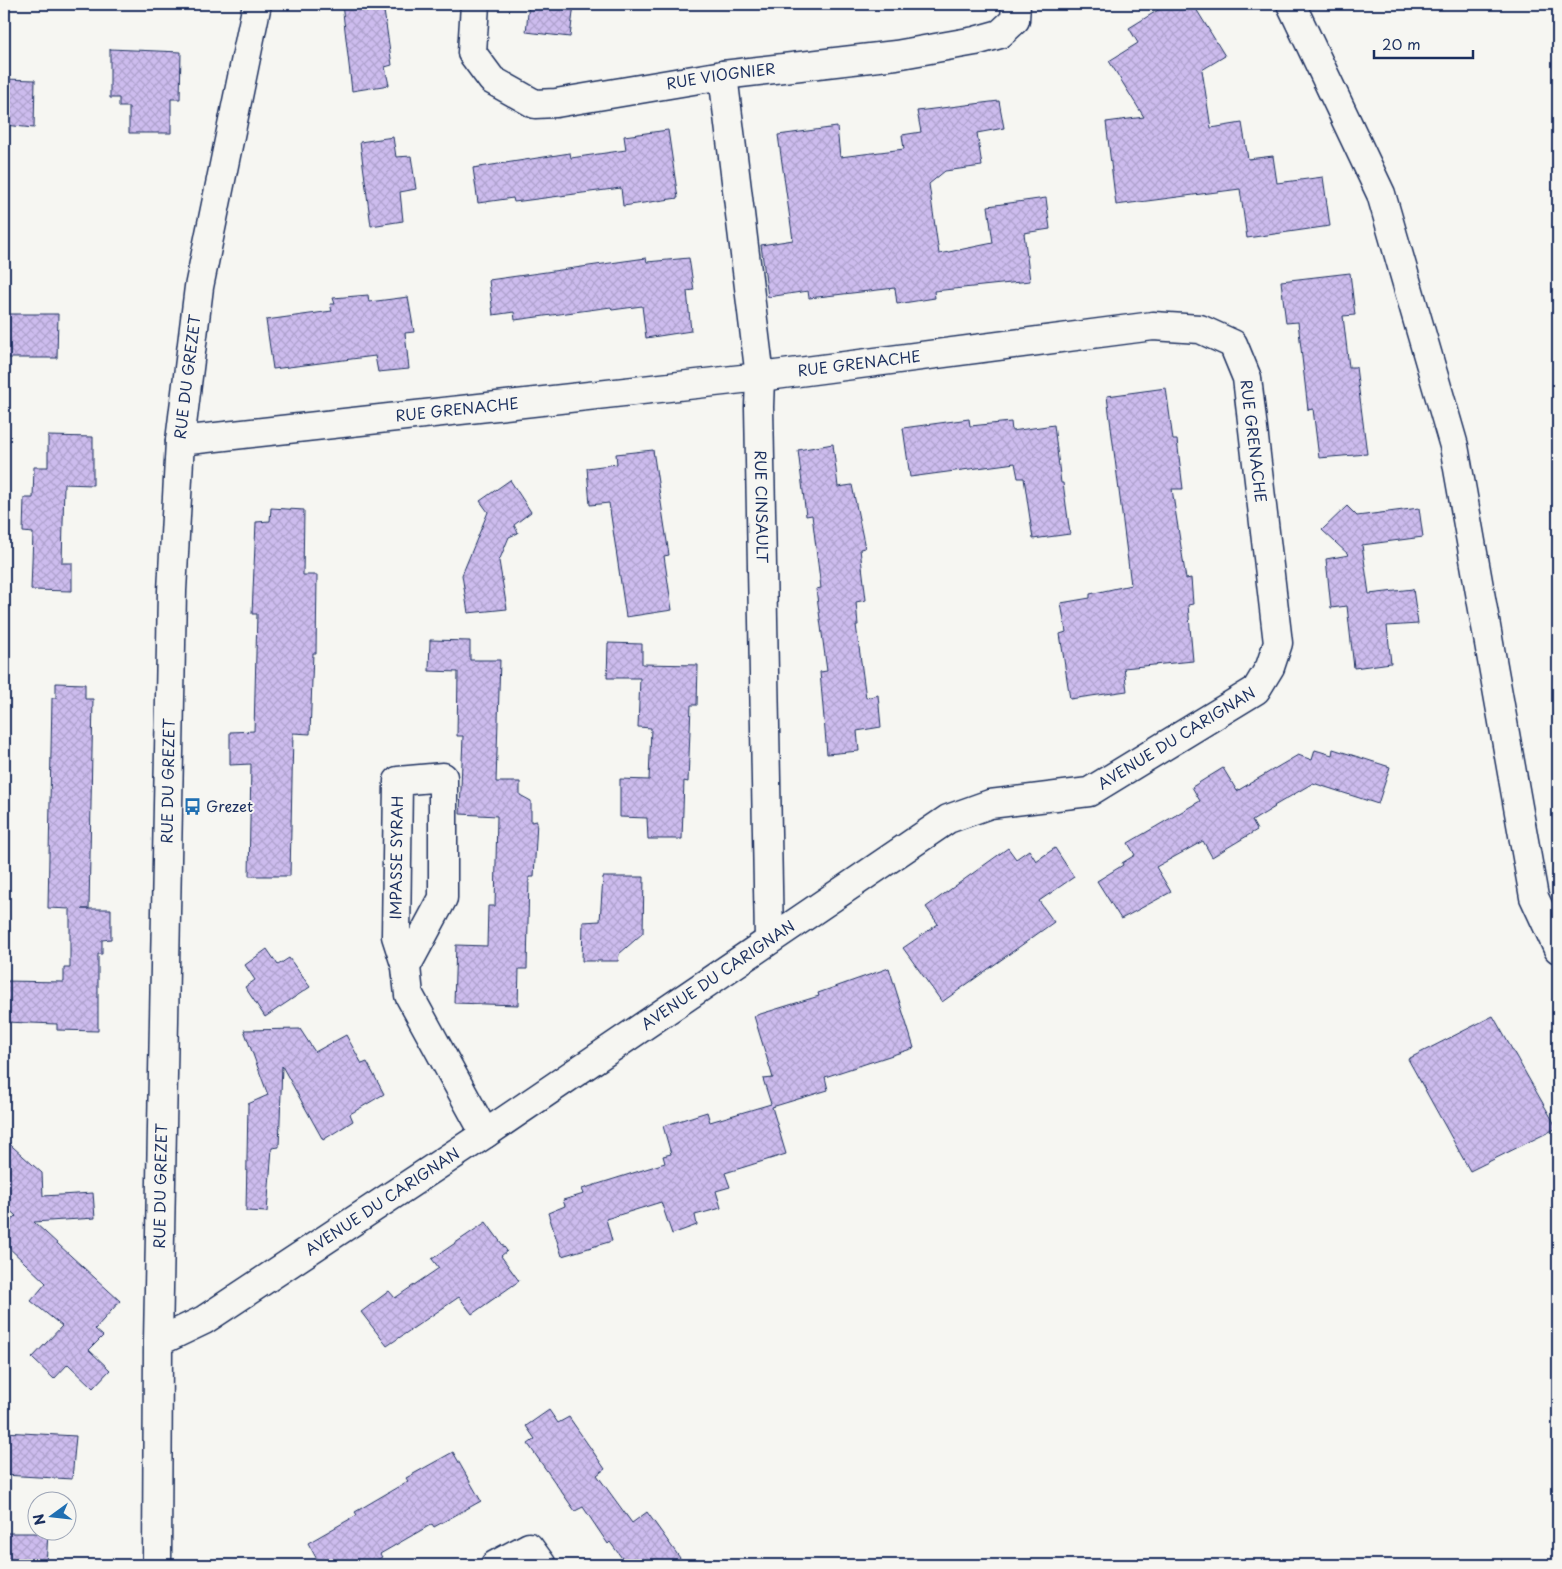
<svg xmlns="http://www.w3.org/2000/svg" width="1562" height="1569" viewBox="0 0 1562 1569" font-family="'Playpen Sans',sans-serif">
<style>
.building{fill:url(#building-cross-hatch);stroke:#1b2f5e}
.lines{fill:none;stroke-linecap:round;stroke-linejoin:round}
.minor-casing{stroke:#1b2f5e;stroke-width:31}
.minor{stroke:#f6f6f2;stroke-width:28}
.labels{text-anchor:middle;stroke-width:4;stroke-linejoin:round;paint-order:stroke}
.street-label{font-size:15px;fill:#1b2f5e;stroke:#f6f6f2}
.poi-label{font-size:15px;fill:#1b2f5e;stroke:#f6f6f2;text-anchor:start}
</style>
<defs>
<pattern id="building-cross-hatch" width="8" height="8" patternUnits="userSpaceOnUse" patternTransform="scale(1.25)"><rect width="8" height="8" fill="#cdbcee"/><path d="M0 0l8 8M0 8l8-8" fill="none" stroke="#afa2ce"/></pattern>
</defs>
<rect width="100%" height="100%" fill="#f6f6f2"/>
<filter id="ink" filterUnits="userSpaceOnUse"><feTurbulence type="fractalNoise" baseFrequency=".02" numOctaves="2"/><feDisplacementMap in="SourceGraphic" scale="10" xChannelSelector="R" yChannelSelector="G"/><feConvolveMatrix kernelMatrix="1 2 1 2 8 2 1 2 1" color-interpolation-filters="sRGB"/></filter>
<g filter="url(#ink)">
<path class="building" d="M342,4H383L392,65L385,67L389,85L352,91Z
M529,4H574L570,37L526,32Z
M1168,4H1193L1225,56L1202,70L1211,128L1242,123L1248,159L1273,156L1277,183L1323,177L1330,226L1247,238L1240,189L1116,205L1106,122L1144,117L1109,61L1138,43L1129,28Z
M110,49L181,52L180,99H171V133H129V107H119V98H110Z
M4,79L35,80L34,128L4,125Z
M999,101L1004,128L977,133L982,166L945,171L929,184L939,254L993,243L988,206L1046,198L1050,229L1024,233L1030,281L934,291L935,298L897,304L895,288L809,298L808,291L768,297L761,245L793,240L778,135L837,127L840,157L904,149L902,135L921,132L917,111Z
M668,130L678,198L623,206L621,188L514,202L513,198L478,203L473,168L570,153L571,158L626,150L624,136Z
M393,137L396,157L411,156L416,189L400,192L403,221L371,226L360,142Z
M646,258L647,262L689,258L694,290L687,291L691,331L646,338L642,306L612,310L611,307L515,320L514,312L493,315L489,280Z
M1350,273L1355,315L1343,316L1349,367H1356L1367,454L1319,458L1313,409L1308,410L1298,322L1286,323L1281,281Z
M368,295L369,302L408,297L414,332L405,333L409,369L378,372L375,356L273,369L266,320L332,311L330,304H335L333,298Z
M4,314H58L57,358H4Z
M1166,388L1173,440H1177L1183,489H1172L1186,579L1191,578L1193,604L1188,605L1193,661L1124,668L1127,691L1070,699L1060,634L1066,632L1061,603L1090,598V594L1131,585L1107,396Z
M969,419L970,426L1011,422L1012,431L1054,425L1061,483H1063L1070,534L1033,539L1024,478H1018L1015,463L910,477L903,428Z
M48,436L93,437V485L64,484L62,563H72V591L31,590L33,533L23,532L24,498H33L34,467H48Z
M833,444L838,487L852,485L865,548L860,549L866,600L856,602L858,625H856L866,698L878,695L881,727L857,731L859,751L827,754L820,672L827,671L816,589L821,588L812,515L806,516L798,450Z
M653,450L669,555L664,556L672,610L626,617L609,503L590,505L587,468L617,464L616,454Z
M510,480L531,512L514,525L518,533L509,537L499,561L507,609L468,613L462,575L488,512L480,501Z
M1347,506L1357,516L1419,508L1423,537L1362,545L1369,594L1413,589L1418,624L1387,626L1391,663L1354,668L1347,606L1331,608L1326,559L1349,555L1322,530Z
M271,508L304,510L303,575H317L316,653H313L310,734L293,733L290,876H249L251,764L230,765V732L254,731L257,614H252L256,522L270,521Z
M430,640L470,641V660H500L496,782H520V795L531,801V822L537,821L534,877H529L527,969H519L518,1005L454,1003L456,945L487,946L488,906H495L497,816L460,814L463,736H457L458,672L429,671Z
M608,643L642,644V664L698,665L697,705H691L688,782L684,781L682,839H648L647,818L620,817V779L649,780L651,728L638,727L640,678H607Z
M56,683L85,684V699H93L89,909H82H111V939L102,940V954H98V1031L57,1030V1024L4,1022V981L64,982V968H70V909L48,908L52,698H56Z
M1333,749L1390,767L1378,804L1313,783L1274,806L1275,807L1252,821L1257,830L1212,857L1203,841L1156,867L1171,892L1121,919L1097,881L1123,865L1122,863L1135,855L1128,843L1200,801L1192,787L1223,768L1237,791L1298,755L1312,760L1315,750L1332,755Z
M1008,848L1016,859L1029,850L1036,861L1055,848L1074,877L1039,901L1054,922L942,1002L903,948L938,924L926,907Z
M603,877H644L643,933L619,954L618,961H582L583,922L600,921Z
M267,949L278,965L289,958L310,987L265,1017L245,987L255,980L245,965Z
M889,968L914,1048L825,1077L828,1090L772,1107L786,1154L725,1173L730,1187L716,1191L721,1208L695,1215L697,1225L672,1234L661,1202L606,1219L612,1241L562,1256L548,1213L565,1206L563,1200L584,1194L582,1189L665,1163L663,1156L671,1154L663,1126L707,1112L710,1122L771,1104L763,1079L773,1078L754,1016L819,996L818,993Z
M1493,1016L1557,1128L1470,1171L1408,1059Z
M300,1029L315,1052L346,1035L362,1064L367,1062L384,1094L350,1114L353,1121L323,1140L282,1066L279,1147L272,1148L267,1212L246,1211L248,1104L268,1095L244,1030Z
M4,1139L42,1173L43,1196L93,1193L95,1218L34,1222L120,1301L95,1329L103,1336L89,1350L110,1370L93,1388L68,1364L54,1379L32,1358L62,1326L31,1301L46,1283L4,1243V1229L16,1216L4,1205Z
M486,1222L507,1251L501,1256L519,1281L472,1314L459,1297L387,1346L361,1312L389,1291L395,1298L439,1268L432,1259Z
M549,1410L558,1423L569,1417L605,1469L597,1475L632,1523L647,1512L685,1565H627L610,1542L608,1544L583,1507L575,1511L528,1444L535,1439L526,1426Z
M4,1432L76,1436L72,1479L4,1475Z
M453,1452L481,1501L434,1527L432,1524L380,1554L382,1557L368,1565H320L308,1543L357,1515L355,1512L408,1481L406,1478Z
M4,1533H48L46,1565H4Z"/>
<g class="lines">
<defs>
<g id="minor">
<path id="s1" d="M475,4L472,53L492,80L535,104L556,103L723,75L896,55L975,41L1000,34L1015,20L1016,4"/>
<path d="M1291,4L1381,194L1454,446L1534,897L1558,949"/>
<path id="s2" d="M723,75L760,377L759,407L769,940"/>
<path id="s3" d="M406,967L396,936L398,781L443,777V898L406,967L409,995L485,1134"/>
<path id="s4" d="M158,1342L204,1320L485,1134L948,819L990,804L1089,792L1256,690L1270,667L1278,643L1247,378L1233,344L1200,329L1153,326L760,377L180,441"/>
<path id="s5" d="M157,1565L158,1342L172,591L180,441L199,287L257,4"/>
<path d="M495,1565L529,1547L542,1565"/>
</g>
</defs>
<use href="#minor" class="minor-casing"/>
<use href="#minor" class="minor"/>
</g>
</g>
<defs>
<symbol id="bus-bare" viewBox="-9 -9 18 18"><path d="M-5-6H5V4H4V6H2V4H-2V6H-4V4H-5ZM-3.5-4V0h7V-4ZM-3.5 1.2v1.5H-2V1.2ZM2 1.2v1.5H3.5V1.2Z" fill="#1f6fb2" stroke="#f6f6f2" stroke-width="2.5" paint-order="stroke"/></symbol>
</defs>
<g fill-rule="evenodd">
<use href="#bus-bare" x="180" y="794" width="25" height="25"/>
</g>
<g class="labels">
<g class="street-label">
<text dy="5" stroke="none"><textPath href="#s1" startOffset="320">RUE VIOGNIER</textPath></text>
<text transform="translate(859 364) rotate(-7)" y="5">RUE GRENACHE</text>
<text dy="5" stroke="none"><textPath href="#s5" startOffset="1189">RUE DU GREZET</textPath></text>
<text transform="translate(457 410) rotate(-6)" y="5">RUE GRENACHE</text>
<text transform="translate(1253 441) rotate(83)" y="5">RUE GRENACHE</text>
<text dy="5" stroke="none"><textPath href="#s2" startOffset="434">RUE CINSAULT</textPath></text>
<text dy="5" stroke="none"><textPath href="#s4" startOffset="1195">AVENUE DU CARIGNAN</textPath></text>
<text dy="5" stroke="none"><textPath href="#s5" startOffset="784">RUE DU GREZET</textPath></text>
<text dy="5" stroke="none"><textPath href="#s3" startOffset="111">IMPASSE SYRAH</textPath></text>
<text dy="5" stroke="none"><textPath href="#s4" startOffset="670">AVENUE DU CARIGNAN</textPath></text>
<text dy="5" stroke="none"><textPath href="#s5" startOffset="379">RUE DU GREZET</textPath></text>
<text dy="5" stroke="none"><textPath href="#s4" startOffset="265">AVENUE DU CARIGNAN</textPath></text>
</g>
<g class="poi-label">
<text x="206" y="812">Grezet</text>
</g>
</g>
<rect width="1562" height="1569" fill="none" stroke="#f6f6f2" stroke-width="20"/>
<rect x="10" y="10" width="1542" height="1549" fill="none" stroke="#1b2f5e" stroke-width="2" filter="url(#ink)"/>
<g transform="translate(52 1516) rotate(255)"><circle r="24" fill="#f6f6f2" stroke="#9ea6b7"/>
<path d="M0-4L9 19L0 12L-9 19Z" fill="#1f6fb2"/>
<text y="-8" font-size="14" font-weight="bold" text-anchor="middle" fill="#1b2f5e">N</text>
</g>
<path d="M1374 50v8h99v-8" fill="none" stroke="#1b2f5e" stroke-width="2.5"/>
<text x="1382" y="50" font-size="15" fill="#1b2f5e" stroke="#f6f6f2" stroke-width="4" paint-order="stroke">20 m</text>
</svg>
